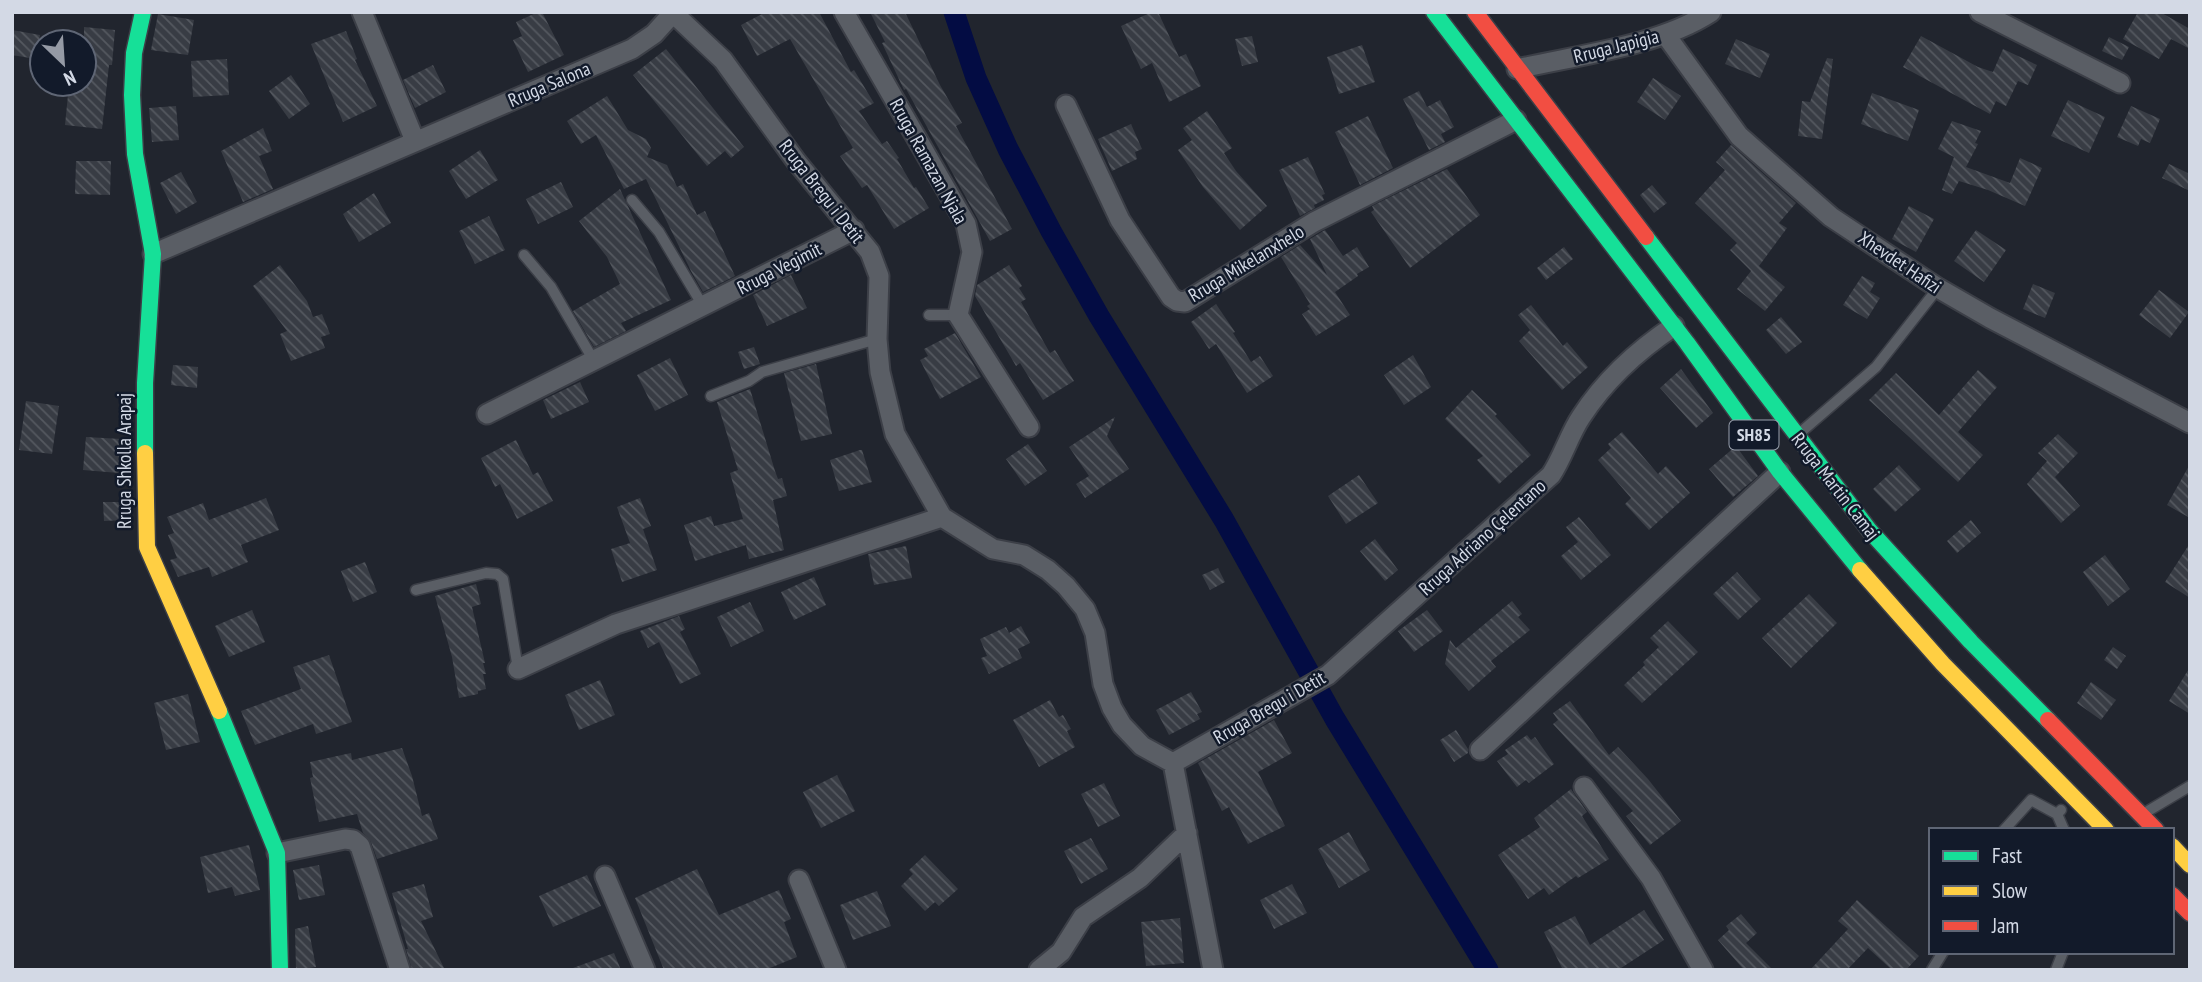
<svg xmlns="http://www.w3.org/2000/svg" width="2202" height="982" viewBox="0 0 2202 982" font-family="'PT Sans Narrow',sans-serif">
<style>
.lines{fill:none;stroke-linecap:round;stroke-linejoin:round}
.canal{stroke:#030c43;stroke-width:21}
.building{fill:url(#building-back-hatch)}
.lane-casing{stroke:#3c3f47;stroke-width:13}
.street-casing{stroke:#3c3f47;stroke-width:23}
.fast-casing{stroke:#3c3f47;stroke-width:19}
.slow-casing{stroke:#3c3f47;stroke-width:19}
.jam-casing{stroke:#3c3f47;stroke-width:19}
.lane{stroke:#5a5e65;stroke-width:10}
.street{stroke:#5a5e65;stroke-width:19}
.fast{stroke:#16e098;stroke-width:16}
.slow{stroke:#ffcf43;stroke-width:16}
.jam{stroke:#f24e42;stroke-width:16}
.labels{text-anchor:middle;stroke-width:5;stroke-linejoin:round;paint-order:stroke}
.shield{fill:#121a2a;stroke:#99a0ad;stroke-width:2}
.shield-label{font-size:18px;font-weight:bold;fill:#d3d9e5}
.street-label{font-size:19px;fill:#d3d9e5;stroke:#121a2a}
</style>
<defs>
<pattern id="building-back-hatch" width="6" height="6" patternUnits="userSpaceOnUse" patternTransform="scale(1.75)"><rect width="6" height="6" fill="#383c44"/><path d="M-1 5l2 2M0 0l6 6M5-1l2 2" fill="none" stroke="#54585f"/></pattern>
</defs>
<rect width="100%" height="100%" fill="#21252e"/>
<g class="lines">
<path class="canal" d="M954,12L976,78L1008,149L1051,231L1099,316L1224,520L1335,719L1488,970"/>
</g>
<path class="building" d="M538,12H542L564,55L528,72L513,40L522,36L516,22Z
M766,12H819L851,72L854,70L874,103L859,111L882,144L887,141L899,158L897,159L914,188L916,187L929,208L894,229L867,185L862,188L840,156L853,148L790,39L757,56L741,25Z
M870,12H905L940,85L962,123L956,126L1012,229L990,241L906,89L904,90L882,43L885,42Z
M1152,12H1158L1179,57L1186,54L1201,86L1169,102L1152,63L1141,69L1121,26Z
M2138,12H2160L2190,29V49L2171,39L2159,59L2123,39Z
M158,14L194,20L188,55L151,50Z
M84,27L115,30L112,65H109L102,129L65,125L69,85L84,86Z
M12,30L40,35L36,59L12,55Z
M346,31L357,59L355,60L377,106L343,122L311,44Z
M1252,36L1258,62L1242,66L1235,39Z
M1921,36L1978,67L1993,72L2003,49L2037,65L2028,85L2018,81L2006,106L1996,101L1990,114L1903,67Z
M2109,37L2129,47L2122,60L2102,51Z
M1736,39L1770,54L1760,78L1725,64Z
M1362,45L1375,82L1339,94L1327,57Z
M666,49L744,147L731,158L725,151L707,166L633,75Z
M1827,58L1833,59L1822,139L1798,136L1802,101L1810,102Z
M227,59L229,95L193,97L191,61Z
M433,65L446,92L415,108L403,80Z
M291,75L310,104L289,119L269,91Z
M1653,78L1681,96L1665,120L1637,102Z
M1419,91L1427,107L1440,100L1454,127L1441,134L1445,142L1429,150L1403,99Z
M1872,93L1919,110L1908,141L1861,124Z
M607,96L628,130L646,139L651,148L647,157L667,165L677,187L683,184L697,215L705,211L735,276L703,292L691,271L646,179L624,189L596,135L581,144L567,121Z
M2068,100L2105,117L2089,153L2051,136Z
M176,106L179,140L152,142L149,108Z
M2131,106L2160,119L2150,143L2141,139L2138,146L2117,137Z
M1207,111L1232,148L1224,153L1236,171L1267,206L1240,230L1203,187L1178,150L1192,140L1183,128Z
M1368,116L1393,168L1360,185L1335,132Z
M1952,121L1981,131L1975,143L1978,144L1966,167L2010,183L2020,158L2042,168L2025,206L1988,190L1959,181L1952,194L1942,190L1954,157L1938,149Z
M1131,124L1142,149L1135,152L1137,159L1112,171L1098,139Z
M263,128L272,151L259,156L273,189L243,202L221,151Z
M1731,145L1796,203L1779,223L1787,228L1759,266L1785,287L1765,311L1737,289L1751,271L1730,250L1737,243L1695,203L1725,170L1716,162Z
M480,150L498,180L466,199L449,171Z
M1308,157L1325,194L1322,195L1324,200L1314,205L1315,208L1300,216L1279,170Z
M76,161H111L110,195L75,194Z
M2169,164L2190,174V191L2162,178Z
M1447,169L1480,215L1410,268L1371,212L1374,210L1372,206Z
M181,172L197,202L176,214L160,183Z
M561,182L573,207L538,224L526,199Z
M1652,185L1667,203L1654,213L1640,195Z
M620,189L671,300L621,323L626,331L594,347L573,311L620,284L607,257L579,221Z
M374,193L391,223L359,242L343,214Z
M1909,206L1934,219L1916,252L1892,239Z
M489,216L505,250L475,264L459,231Z
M1325,230L1343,256L1357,247L1369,267L1357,274L1358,276L1335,292L1350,315L1316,336L1302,314L1310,309L1307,306L1310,304L1281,257L1300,245L1327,275L1310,239Z
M1976,230L2006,250L1984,282L1954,261Z
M1564,247L1573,259L1546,280L1537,268Z
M280,265L307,301L313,317L322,314L330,334L321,337L325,348L291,361L280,334L287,331L253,286Z
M1009,265L1022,286L1019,288L1026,299L1021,302L1050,353L1055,350L1074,381L1043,400L1020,363L1016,366L975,296L977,285Z
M791,275L807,308L767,326L753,295Z
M1862,276L1875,283L1870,292L1880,298L1867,319L1843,305Z
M2033,284L2055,293L2045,318L2023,309Z
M2159,290L2189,312L2170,338L2139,315Z
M1216,304L1235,332L1233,333L1251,362L1260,356L1273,376L1247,393L1216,344L1209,349L1191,322Z
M1531,305L1563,346L1567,342L1588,367L1562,390L1519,341L1530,330L1518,315Z
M1781,317L1802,342L1786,354L1766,330Z
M955,333L981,377L940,399L920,360L928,356L924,349Z
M754,347L760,364L744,369L738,352Z
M1413,355L1431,387L1404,405L1384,375Z
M670,358L688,395L655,411L637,375Z
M816,364L832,434L801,441L784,373Z
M173,365L198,367L197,388L171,385Z
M1681,369L1713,413L1696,428L1660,388Z
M1978,370L1997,387L1958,432L1983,455L1958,482L1869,400L1896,373L1939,415Z
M580,382L589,402L551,419L543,400Z
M750,389L775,471L778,479L782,478L787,496L773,500L784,550L749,559L746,545L695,561L684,525L711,516L714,526L743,519L730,473L738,470L717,402Z
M1472,390L1497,414L1495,416L1531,455L1499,484L1477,460L1483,456L1445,419Z
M26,401L59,406L52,454L19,450Z
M1115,417L1107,436L1129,469L1085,498L1076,484L1089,476L1069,447Z
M1622,432L1658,474L1666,466L1690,493L1649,530L1625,504L1631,498L1598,460L1611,448L1608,444Z
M2058,434L2078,453L2055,477L2080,506L2061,523L2027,484L2047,461L2038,453Z
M86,437L121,439V444L129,445L128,462L119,461V473L83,470Z
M516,440L533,475L538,472L553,501L517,519L500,484L495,487L481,458Z
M1028,444L1047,471L1025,486L1006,459Z
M1736,446L1758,476L1733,497L1709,469Z
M860,450H862L872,482L839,491L830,460Z
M2190,464V518L2167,505Z
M1899,465L1921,489L1895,512L1873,489Z
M1359,475L1378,503L1346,524L1328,496Z
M266,498L279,530L241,545L248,562L212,577L209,567L178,577L170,560L177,558L168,535L174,533L167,517L203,503L209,520Z
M640,498L651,526L643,529L657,570L622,582L611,549L630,543L617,507Z
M103,502H127V520L104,521Z
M1579,517L1611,555L1581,580L1561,556L1578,542L1566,527Z
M1971,520L1981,533L1957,553L1947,541Z
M1375,539L1398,570L1385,581L1360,551Z
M2190,543V598L2165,582Z
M906,546L912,578L874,585L868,554Z
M2105,555L2130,589L2108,606L2083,572Z
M365,562L377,592L353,602L341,571Z
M1218,568L1225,582L1210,590L1202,575Z
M1737,572L1761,599L1738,620L1713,594Z
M814,577L826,605L794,620L781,592Z
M476,584L481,604L472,607L485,663H483L486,674H483L486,689L478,691V694L459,698L452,657L435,596Z
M1809,594L1837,623L1791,668L1762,638Z
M1512,601L1522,614L1518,617L1530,630L1491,661L1496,667L1469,691L1445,664L1450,640L1456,648Z
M750,602L764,631L731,647L717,617Z
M252,610L265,642L229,657L215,626Z
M1427,610L1443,631L1414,652L1398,631Z
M679,616L685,629L680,632L701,674L680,684L659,642L648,648L640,631Z
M1668,621L1698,652L1642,703L1624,685L1645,665L1643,662L1659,647L1650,638Z
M1021,626L1030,643L1018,649L1022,658L989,674L981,658L987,656L980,639L1006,627L1009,633Z
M2113,647L2126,656L2117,669L2104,660Z
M329,655L352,722L316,734L313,724L255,745L241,711L301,689L293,667Z
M2190,667V714L2169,701Z
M600,680L615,715L579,730L565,695Z
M2091,682L2116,700L2101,720L2077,703Z
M1191,692L1202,712L1197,714L1200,719L1169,735L1156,710Z
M188,694L200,742L166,750L154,703Z
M1050,700L1059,717L1063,715L1071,729L1067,731L1075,747L1039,767L1013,720Z
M1570,701L1609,755L1618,747L1648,779L1681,821L1650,845L1626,816L1633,811L1553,724L1558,720L1553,713Z
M1274,720L1292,753L1258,772L1285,826L1248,844L1229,807L1222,811L1198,763Z
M1456,730L1468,749V753L1454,762L1440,740Z
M1527,735L1531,740L1535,737L1554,764L1529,783L1526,780L1517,787L1497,761L1508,754L1505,750Z
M402,748L412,776L422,816L429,813L438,839L377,859L371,842L363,833L357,814L319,822L310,778L313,777L310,762L351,753L352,760Z
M837,775L855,811L821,828L803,792Z
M1104,783L1120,816L1098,827L1081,794Z
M1571,789L1587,812L1582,816L1609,859L1578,878L1576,876L1549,895L1544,888L1528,899L1498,855L1540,827L1534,818Z
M1349,832L1370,870L1339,888L1318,849Z
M1091,838L1108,869L1081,884L1064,851Z
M249,845L260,890L235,896L232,887L208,893L200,857Z
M925,855L958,889L939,906L935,902L925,911L901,886L913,874L909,870Z
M319,865L325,895L299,900L293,870Z
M697,869L719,915L779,890L791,919L784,922L797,957L765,970H664L635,898Z
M587,875L601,906L553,927L539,896Z
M424,884L433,917L421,921L445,970H412L406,949H408L392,893Z
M1292,884L1307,913L1274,929L1260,900Z
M877,891L891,926L853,940L840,905Z
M1857,900L1919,956L1906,970H1892L1868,948L1847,970H1810L1848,929L1838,921Z
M1644,910L1664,940L1618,970H1563L1544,932L1575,916L1590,945Z
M1741,914L1757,933L1746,943L1773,970H1744L1718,940L1729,930L1726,926Z
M1180,918L1184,963L1146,966L1141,922Z
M308,926L316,967L296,970L295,929Z
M614,953L621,970H573V968Z"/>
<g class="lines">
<defs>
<path id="lane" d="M632,200L659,232L703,306
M524,255L551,287L594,361
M929,315H958
M711,396L749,381L762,372L877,339
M1801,432L1876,367L1938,288
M416,590L486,573L497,574L503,579L518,669
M2061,810L2057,814L2064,830
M2148,811L2190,786
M2004,830L2031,800L2057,814
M1932,970L1943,952
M2056,970L2063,952"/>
<path id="street" d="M362,12L415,141
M672,12L723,60L796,161L870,252L879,276L877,339L880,372L895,434L942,517L993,549L1024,555L1048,570L1066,586L1085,609L1095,633L1103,684L1112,708L1122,725L1142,746L1173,763
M844,12L966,224L972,252L958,315L1029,427
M1980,12L2120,83
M1665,34L1739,136L1831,217L1938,288L1990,318L2190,423
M1517,69C1578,55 1659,46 1711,12
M1066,105L1120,220L1171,297L1177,301L1185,302L1314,222L1516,120
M153,254L632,49L654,34L673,13
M487,414L854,230
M518,669L616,624L942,517
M1480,750L1780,472
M1173,763L1328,675L1551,475C1563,457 1569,435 1581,417C1605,380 1638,350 1674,326
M1173,763L1213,970
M1584,787L1651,878L1703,970
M277,853L345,839L353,840L360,846L400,970
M605,876L645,970
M799,880L836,970
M1039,970L1061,952L1083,917L1140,878L1187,833"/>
<path id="fast" d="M143,12L134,53L132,95L135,154L153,254L145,383V453
M1434,12L1687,343L1780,472L1860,570
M1646,237L1870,531L1971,642L2048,720
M219,711L277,853L280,970"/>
<path id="slow" d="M145,453L147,547L219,711
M1860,570L1943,664L2106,830
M2172,846L2190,865"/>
<path id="jam" d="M1475,12L1646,237
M2048,720L2156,830
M2172,895L2190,913"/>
</defs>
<use href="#lane" class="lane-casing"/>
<use href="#street" class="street-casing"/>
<use href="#fast" class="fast-casing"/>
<use href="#slow" class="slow-casing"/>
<use href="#jam" class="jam-casing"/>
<use href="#lane" class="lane"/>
<use href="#street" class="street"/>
<use href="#fast" class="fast"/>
<use href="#slow" class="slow"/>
<use href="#jam" class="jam"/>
</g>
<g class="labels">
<rect class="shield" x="1729.5" y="420.5" width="49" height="29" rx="5"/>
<g class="shield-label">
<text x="1754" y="441">SH85</text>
</g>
<g class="street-label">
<text transform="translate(1616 46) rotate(-14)" y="7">Rruga Japigia</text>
<text transform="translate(549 84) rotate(-23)" y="7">Rruga Salona</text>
<text transform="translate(929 161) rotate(61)" y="7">Rruga Ramazan Njala</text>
<text transform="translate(822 191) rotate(52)" y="7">Rruga Bregu i Detit</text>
<text transform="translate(1900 262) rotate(34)" y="7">Xhevdet Hafizi</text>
<text transform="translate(1246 263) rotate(-31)" y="7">Rruga Mikelanxhelo</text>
<text transform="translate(779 268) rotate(-27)" y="7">Rruga Vegimit</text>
<text transform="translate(124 461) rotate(-90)" y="7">Rruga Shkolla Arapaj</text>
<text transform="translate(1836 486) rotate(52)" y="7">Rruga Martin Camaj</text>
<text transform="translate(1482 537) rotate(-42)" y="7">Rruga Adriano Çelentano</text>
<text transform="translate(1269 707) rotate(-30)" y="7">Rruga Bregu i Detit</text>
</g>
</g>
<rect width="2202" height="982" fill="none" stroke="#d3d9e5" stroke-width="28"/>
<rect x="1929" y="828" width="245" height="126" fill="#121a2a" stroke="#5f6675" stroke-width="2"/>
<rect x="1943" y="851" width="35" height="10" fill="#16e098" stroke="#5f6675" stroke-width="2"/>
<text x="1992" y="863" font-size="21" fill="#d3d9e5">Fast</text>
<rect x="1943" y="886" width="35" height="10" fill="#ffcf43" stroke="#5f6675" stroke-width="2"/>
<text x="1992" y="898" font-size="21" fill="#d3d9e5">Slow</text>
<rect x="1943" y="921" width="35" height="10" fill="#f24e42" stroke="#5f6675" stroke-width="2"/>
<text x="1992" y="933" font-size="21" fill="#d3d9e5">Jam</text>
<g transform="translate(63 63) rotate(155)"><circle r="33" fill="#121a2a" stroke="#5f6675" stroke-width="2"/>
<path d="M0-5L12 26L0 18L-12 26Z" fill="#959aa5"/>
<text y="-10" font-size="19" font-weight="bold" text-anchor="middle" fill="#d3d9e5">N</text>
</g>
</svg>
